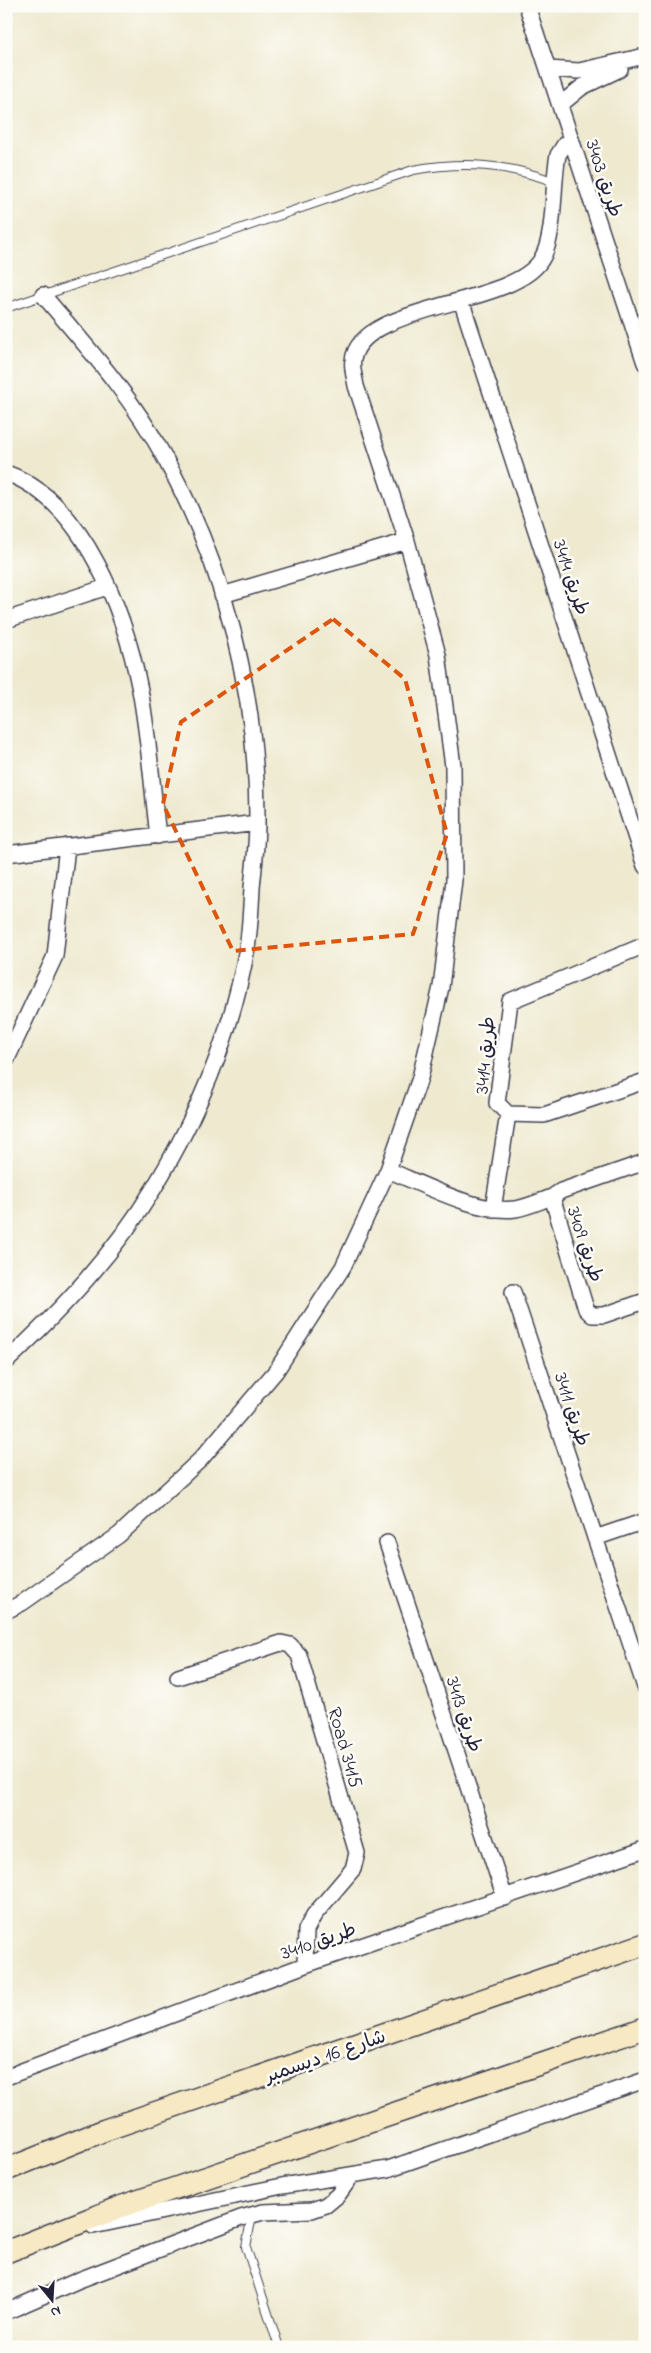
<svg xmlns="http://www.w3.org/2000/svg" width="651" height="2353" viewBox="0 0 651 2353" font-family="'Indie Flower','Playpen Sans Arabic',sans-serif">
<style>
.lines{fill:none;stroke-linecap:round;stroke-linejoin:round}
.service-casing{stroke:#414051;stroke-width:10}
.minor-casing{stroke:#414051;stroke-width:18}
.secondary-casing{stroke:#414051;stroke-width:24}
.service{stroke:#fff;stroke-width:8}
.minor{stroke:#fff;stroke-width:15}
.secondary{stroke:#f7e9c3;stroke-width:21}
.marked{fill:none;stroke:#de560e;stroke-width:4;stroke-dasharray:10 6;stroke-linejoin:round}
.labels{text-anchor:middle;stroke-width:5;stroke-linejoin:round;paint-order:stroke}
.street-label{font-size:20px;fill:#22223b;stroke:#fdfcf7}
</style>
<rect width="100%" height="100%" fill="#fdfcf7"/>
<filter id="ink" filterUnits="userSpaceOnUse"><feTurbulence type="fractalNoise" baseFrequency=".02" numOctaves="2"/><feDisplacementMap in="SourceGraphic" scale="10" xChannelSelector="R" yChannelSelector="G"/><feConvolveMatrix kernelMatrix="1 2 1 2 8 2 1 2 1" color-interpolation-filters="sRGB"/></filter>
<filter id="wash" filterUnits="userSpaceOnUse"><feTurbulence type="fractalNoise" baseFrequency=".0096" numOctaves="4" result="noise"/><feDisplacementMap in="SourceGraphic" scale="20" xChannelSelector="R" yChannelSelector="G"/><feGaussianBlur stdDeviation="1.12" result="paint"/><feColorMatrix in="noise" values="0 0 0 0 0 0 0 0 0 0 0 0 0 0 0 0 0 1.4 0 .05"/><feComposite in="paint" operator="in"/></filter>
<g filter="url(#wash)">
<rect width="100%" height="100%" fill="#eee9cf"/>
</g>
<g filter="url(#ink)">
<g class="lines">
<defs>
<path id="service" d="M6,308L413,170C463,161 508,164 555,182
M252,2215L246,2247L279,2347"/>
<path id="minor" d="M527,6L645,363
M548,69L579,71L645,56
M560,105L582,87L620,69
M461,300L645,866
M6,473C85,501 125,614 140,690C149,738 152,787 158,836
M222,595L407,541
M6,620L107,587
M6,854L257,823
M645,945L510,1001L497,1103L508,1114L544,1115L645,1081
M6,1061L55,956L67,846
M645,1162L561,1191L552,1197L586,1309L592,1315H604L645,1301
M388,1170C422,1184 479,1214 515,1209C528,1207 540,1201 552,1197
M493,1209L508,1114
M513,1292L645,1687
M6,1362C62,1309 114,1254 154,1188C198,1115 232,1033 247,948C250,929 251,908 252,888C254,866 257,844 257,822C258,696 224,563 162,453C130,394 86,346 43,295
M595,1538L645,1521
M387,1543L505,1898
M6,1611L22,1603L119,1535L201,1459L276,1371L343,1267L388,1170L420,1078L441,987L454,880L453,766L438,655L407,541L356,386C355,378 351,367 353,360C361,303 512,307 541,260C556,237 552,184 558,155L565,144L571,141
M178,1677L281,1643L290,1645L299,1655L357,1853L353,1869L314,1915L306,1930L305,1965
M6,2077L305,1965L645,1849
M93,2226L282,2186L388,2169L645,2080
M6,2312L79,2280L241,2218L263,2212L312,2210L326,2205L338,2195L352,2175"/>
<path id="secondary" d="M6,2170L105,2130L645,1944
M6,2252L120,2207L645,2028"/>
</defs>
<use href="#service" class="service-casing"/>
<use href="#minor" class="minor-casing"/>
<use href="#secondary" class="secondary-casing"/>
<use href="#service" class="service"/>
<use href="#minor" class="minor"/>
<use href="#secondary" class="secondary"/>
</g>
</g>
<path class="marked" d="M333,619L405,679L447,834L413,934L233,951L163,804L181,722Z"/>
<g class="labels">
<g class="street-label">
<text transform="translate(605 178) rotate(72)" y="7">طريق 3403</text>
<text transform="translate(572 577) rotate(72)" y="7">طريق 3414</text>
<text transform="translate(484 1055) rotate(-85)" y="7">طريق 3414</text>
<text transform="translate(586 1244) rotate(72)" y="7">طريق 3409</text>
<text transform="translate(573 1409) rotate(72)" y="7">طريق 3411</text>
<text transform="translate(465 1714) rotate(72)" y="7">طريق 3413</text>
<text transform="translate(346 1747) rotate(74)" y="7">Road 3415</text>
<text transform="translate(318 1940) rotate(-19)" y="7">طريق 3410</text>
<text transform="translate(325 2055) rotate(-19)" y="7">شارع 16 ديسمبر</text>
</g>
</g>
<rect width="651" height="2353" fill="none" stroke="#fdfcf7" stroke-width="25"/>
<g transform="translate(52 2300) rotate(162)" stroke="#fdfcf7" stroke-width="4" paint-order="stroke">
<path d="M0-4L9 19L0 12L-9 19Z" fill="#22223b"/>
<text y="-8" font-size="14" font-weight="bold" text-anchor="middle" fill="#22223b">N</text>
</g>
</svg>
